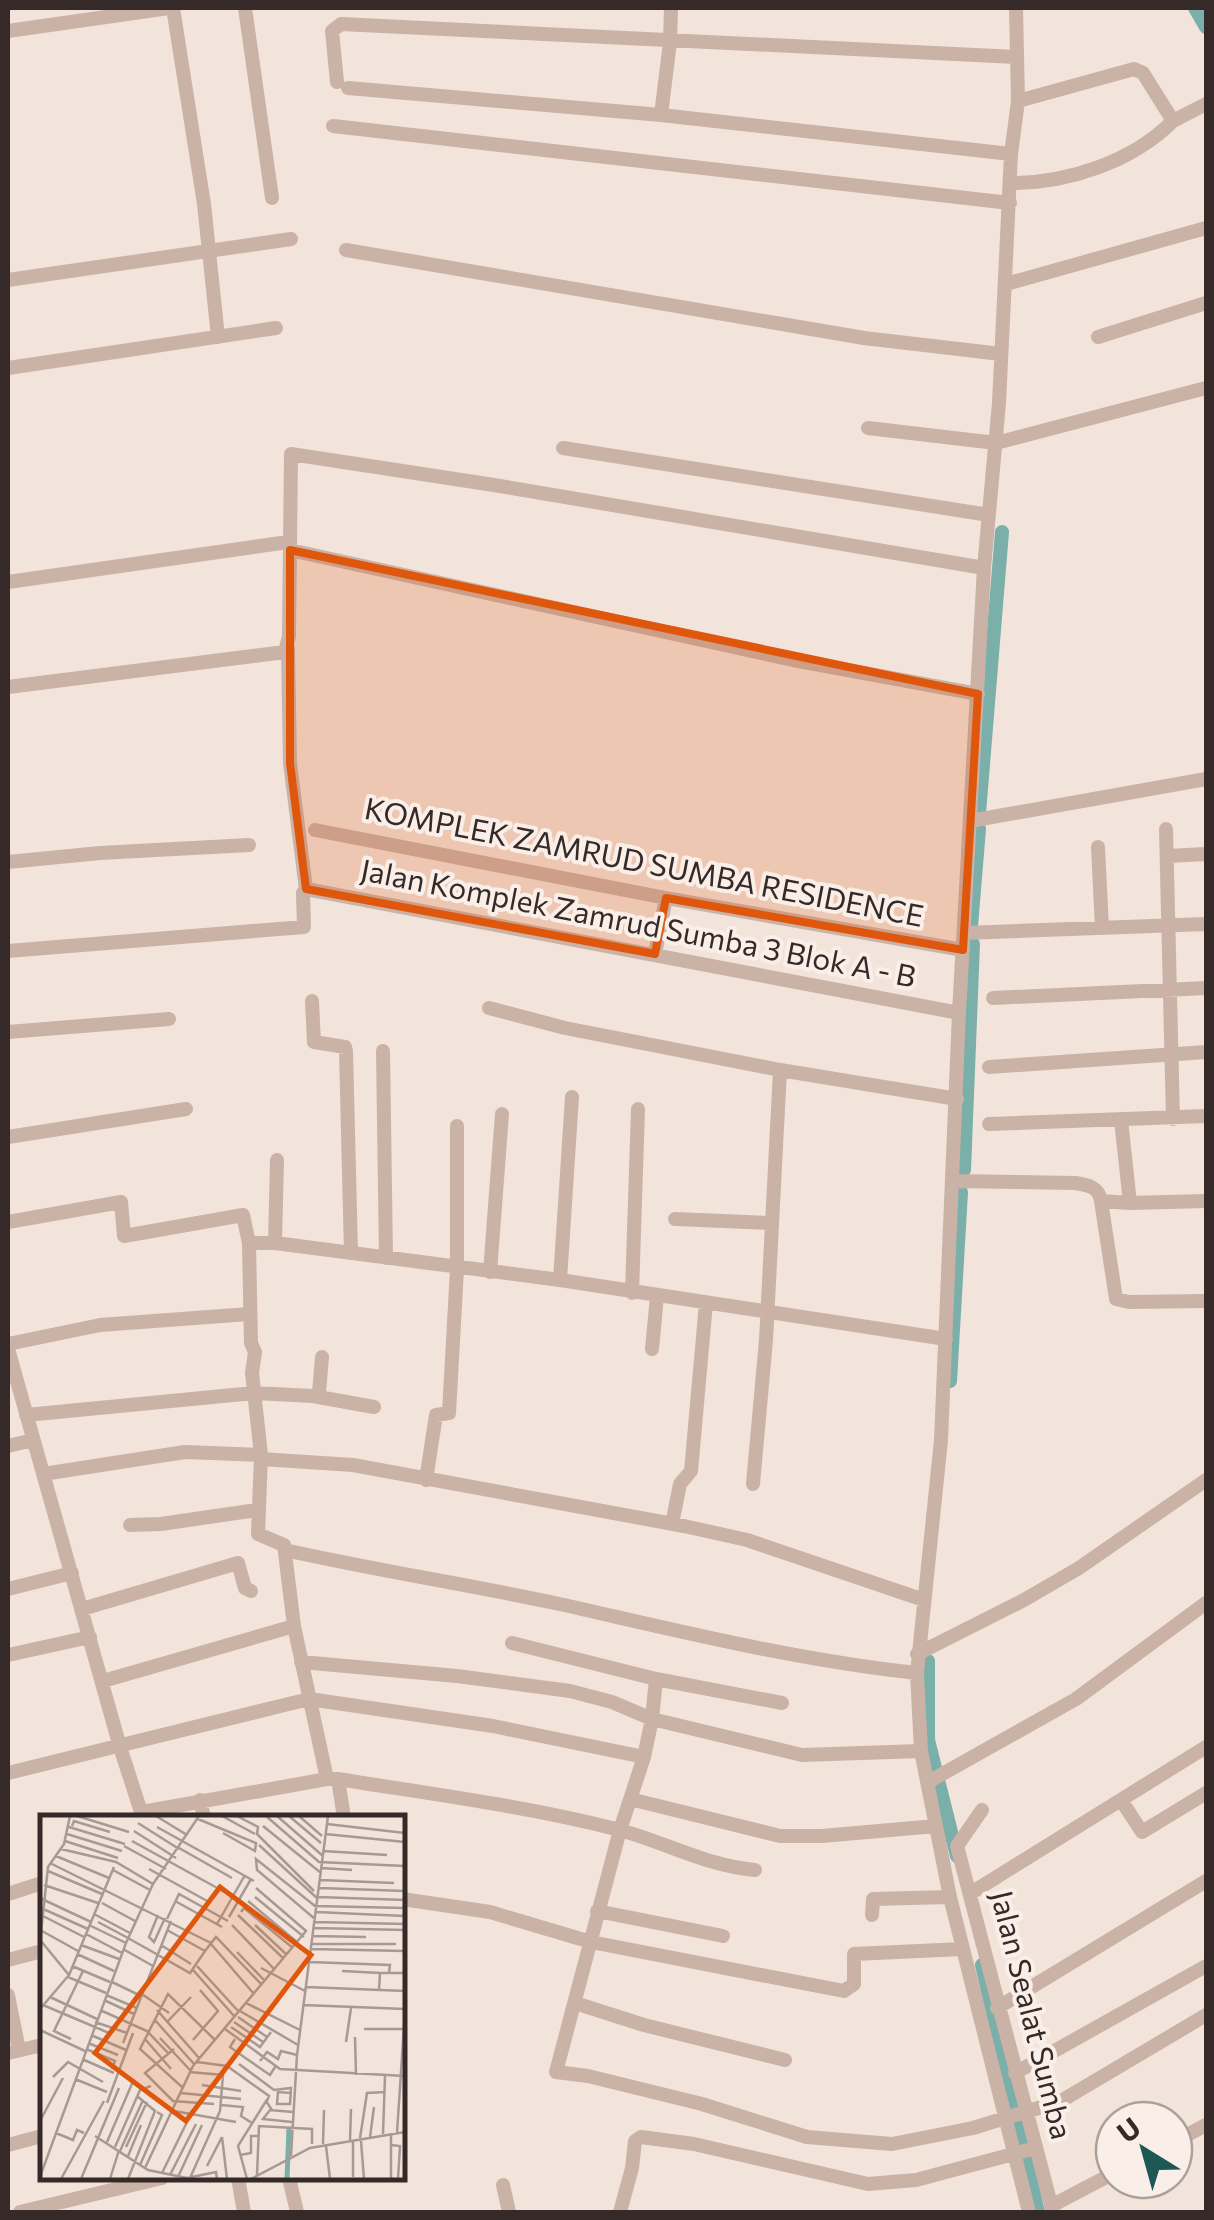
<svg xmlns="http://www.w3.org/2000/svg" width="1214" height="2220" viewBox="0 0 1214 2220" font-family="Commissioner,sans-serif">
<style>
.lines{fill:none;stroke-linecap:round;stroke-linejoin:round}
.canal{stroke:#7aafaa;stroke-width:14}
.minor{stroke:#cab2a7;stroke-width:14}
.marked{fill:#df570d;fill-opacity:0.2;stroke:#df570d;stroke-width:8;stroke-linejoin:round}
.labels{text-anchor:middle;stroke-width:8;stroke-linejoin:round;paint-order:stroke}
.street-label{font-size:30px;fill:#362a28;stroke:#faefe8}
.inset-river{fill:none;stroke:#7aafaa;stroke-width:5}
.inset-road{fill:none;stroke:#a79a93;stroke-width:2.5}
.view{fill:#df570d;fill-opacity:0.15;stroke:#df570d;stroke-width:5}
.inset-edge{fill:none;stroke:#362a28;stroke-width:5}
</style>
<rect width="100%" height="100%" fill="#f2e4db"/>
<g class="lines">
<path class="canal" d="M1195,8L1206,27
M979,813L1002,532
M971,926L979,829
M964,1170L973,944
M950,1381L961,1192
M928,1661V1740L957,1856
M982,1965L1038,2212"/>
<path class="minor" d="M173,8L204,204L218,337
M245,8L272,198
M1016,8L1018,101L1011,154L999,403L984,568L959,1013L941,1440L917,1673L921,1751L950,1897L1029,2212
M8,31L169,8
M337,82L332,31L341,24L1016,57
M348,88L661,115L1011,154
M1018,101L1134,69L1143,73L1173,121L1206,104
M661,115L670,42L671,8
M333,126L1010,203
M1011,183C1068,183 1132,162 1173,121
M346,250L864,338L1001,354
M8,280L291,239
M1006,284L1206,228
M1098,337L1206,303
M8,368L276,328
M868,428L996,443L1206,388
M563,448L989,515
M290,550L793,660L978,694
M8,582L288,542
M8,687L285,652L289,636L291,454L494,485L984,568
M970,821L1206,779
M1166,829L1173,1119
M315,830L666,898L963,950
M1098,847L1102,928
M1167,856L1206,854
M8,862L100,853L249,845
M306,889L959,1013
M965,933L1206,924
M8,951L304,927L303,893L306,889L290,763L288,648
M655,954L666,898
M993,998L1206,988
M312,1001L314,1042L345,1047L346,1051L351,1253
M489,1008L565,1028L780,1070L766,1340L753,1484
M8,1032L169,1019
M383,1051L386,1258
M989,1067L1206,1052
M780,1070L957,1099
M1121,1120L1130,1203
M989,1124L1206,1116
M8,1137L186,1109
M953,1181L1076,1183C1088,1185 1099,1187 1101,1201L1130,1203L1206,1201
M1101,1201L1116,1299L1129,1302L1206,1301
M675,1219L770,1223
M8,1222L121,1202L124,1236L243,1215L249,1243
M275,1243L277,1160
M490,1272L502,1114
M560,1280L572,1097
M632,1293L638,1109
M8,1344L100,1325L249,1314
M8,1349L120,1747L143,1818
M652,1349L657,1296
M313,1396L319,1393L322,1357
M26,1415L254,1393L313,1396L374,1407
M8,1446L33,1440
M261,1459L353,1465L684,1526L747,1540L924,1600
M43,1474L185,1452L261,1455
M426,1480L436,1415L449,1413L457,1269V1126
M672,1524L680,1484L691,1471L706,1303
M130,1525L161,1524L257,1510
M285,1550C374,1570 465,1584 555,1603C676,1630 794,1660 917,1673
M8,1589L72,1573
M82,1609L238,1563L245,1588L251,1591
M512,1643L656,1679L782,1703
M917,1654L1024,1600L1079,1568L1206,1480
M8,1655L90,1637
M301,1662L457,1676L570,1691L612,1702L652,1719L802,1755L921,1751
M656,1679L652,1719L644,1757L620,1830L556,2072L588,2076L702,2104L807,2137L892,2144L973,2128L1061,2101L1206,2015
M103,1681L294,1626
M8,1773L309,1699L493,1726L644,1757
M338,1779C431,1794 525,1806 616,1829C663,1841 706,1866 755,1870
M928,1782L1076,1699L1206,1603
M630,1799L780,1836H822L936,1826
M200,1800L204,1818
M1121,1800L1142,1832L1206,1793
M142,1812L327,1779
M344,1818L338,1779H327L294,1626L284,1545L258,1534L261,1455L252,1373L255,1352L251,1343L249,1243H275L560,1280L946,1339
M957,1846L1053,2212
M957,1846L982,1810
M971,1893L1206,1747
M8,1894L42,1883
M402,1899L490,1912L591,1942L844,1991L854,1984V1954L962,1949
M597,1911L723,1936
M872,1915L873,1899L950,1897
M8,1960L42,1951
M8,1995L19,2050
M575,2003L644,2025L785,2060
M997,2008L1206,1881
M8,2053L42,2045
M1015,2073L1206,1966
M1174,2142L1206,2125
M8,2145L42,2136
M238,2178L244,2212
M289,2178L297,2212
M503,2185L509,2212
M1051,2206L1114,2173
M20,2212L162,2178
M620,2212L632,2168L635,2141L641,2137L694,2144L868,2184L916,2180L1036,2148"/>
</g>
<path class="marked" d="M290,550L978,694L963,950L666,898L655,954L306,889L290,763Z"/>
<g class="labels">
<g class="street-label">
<text transform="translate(644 863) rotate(11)" y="10">KOMPLEK ZAMRUD SUMBA RESIDENCE</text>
<text transform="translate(638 924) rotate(11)" y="10">Jalan Komplek Zamrud Sumba 3 Blok A - B</text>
<text transform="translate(1031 2015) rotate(76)" y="10">Jalan Sealat Sumba</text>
</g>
</g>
<g transform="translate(40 1815)">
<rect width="365" height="365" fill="#f2e4db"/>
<path class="inset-river" d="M247,364L249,313"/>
<path class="inset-road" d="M37,1L89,17M116,1L147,20M182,1L215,19M197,1L218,12L217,19L274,76M226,1L279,47L365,51M237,1L283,41M249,1L281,28M259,1L282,21M158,4L216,28L215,36L183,18M98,8L139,34M287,9L365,18M32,11L34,6L70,17M223,11L281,58M29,12L85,29M117,12L214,66M94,16L136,43M27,19L82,36M285,19L365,27M25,26L78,43M92,26L199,85M219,30L278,84M84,31L126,54M139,33L192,63M21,34L76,47L113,69M283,36L347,40M16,41L69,63M10,48L171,128M281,53L312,55M109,54L169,87M73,55L110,75M8,56L62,79M280,65L354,68M4,70L58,88M279,73L365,76M215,82L264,122M278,82L365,85M2,84L51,107L74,52M135,86L182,112M208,86L257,127M62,88L95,106M1,93L48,114M201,97L204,93L253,133M276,97L365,101M54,99L90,118M1,100L44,122M118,100L109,122L114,127L125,103M198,100L244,144M189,102L211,64M127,104L139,79L188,106M275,104L217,55L216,44L275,91L365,93M58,107L88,123M275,107L365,109M177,109L205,60M49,110L86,128M192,110L235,155M215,110L247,140M274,113L365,115M127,115L165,136L176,122L222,170M2,116L38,136M46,119L82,138M273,121L326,122M88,123L150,158L165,136M1,126L29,160L51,107M0,127L8,52L24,29L30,1M171,129L214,179M272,129H356M41,130L79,144M121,130L151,149M83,134L113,151M271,134L365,136M197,137L225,166M37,139L74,156M269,147L350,150L349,158M32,151L70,167M157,151L199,197M221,153L265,176M153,155L195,202M302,156L340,158M28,162L66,178M72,167L101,181M266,172L365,176M339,175L340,158H365M102,179L129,198M66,180L97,193M10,182L57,204M64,185L94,199M206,188L260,215M3,190L69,218L66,226M263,190L365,194M0,194L29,160M60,195L107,216L129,239M117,195L159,243M200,196L258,230M198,202L227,222M114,204L154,249M128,206L151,182M55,207L87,218M194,207L223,227M191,212L220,232L231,217M185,214L240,254L365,261M324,214H363M0,215L45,236M51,220L86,235M315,222L316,260M120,223L150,255M31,224L14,216L43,156M105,224L131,254M195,224L190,232L204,242L230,260L235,252M153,225L178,196L160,175M306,227L311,193M48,228L78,240M83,228L131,106M46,234L75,246L72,254M134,234L105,258L133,286L174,289M42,244L74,258M220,246L227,237L238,244L241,236L257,240M157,247L187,251L229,281L227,286M199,249L234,275L251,273L250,289H237L238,277L251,278M149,257L183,260L180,296L150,363M13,262L28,247L63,267M35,264L67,277M162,270L201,276M142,272L100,234L128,179L175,225M141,278L201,284M67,288L93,218M181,290L203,292L201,301L212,308M134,296L196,307M0,306L23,263M252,307L223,304L230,295L253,297M16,318L33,325L37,315L44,318M357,318L365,196M343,319L345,261M55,321L108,355L147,363L176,357L177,364M182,322L187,364M330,322L334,292M320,323L327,278L345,277M310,325L311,294M321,326L324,364M67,327L94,264M313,327V362M283,329L284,295M351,330L360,331L358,364M286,331L290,364M75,332L100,275L111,271M86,332L107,287M80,336L103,285M200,340L211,338V321H218M88,341L101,310M251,341L257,240L288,1M100,350L122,300L117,297M167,351L182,322M105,353L153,251L266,116L216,73M122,358L147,307M1,359L86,128L113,69L159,1M130,360L156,309M217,360L219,311L272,314V329M138,362L162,310M21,364L64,286M41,364L79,273M70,364L79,335M88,364L115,296L97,281M207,364L198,331L226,286L232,295M211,364L270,333L365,317M351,364V320"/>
<path class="view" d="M180,72L271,140L146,306L55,238Z"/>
<rect width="365" height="365" class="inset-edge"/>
</g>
<rect width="1214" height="2220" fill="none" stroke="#362a28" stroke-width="20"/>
<g transform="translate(1144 2150) rotate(323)"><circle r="48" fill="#faefe8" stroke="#aca09b" stroke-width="2.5"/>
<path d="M0-8L18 38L0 25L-18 38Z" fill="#1d5854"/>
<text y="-15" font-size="28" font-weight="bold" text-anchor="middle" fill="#362a28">U</text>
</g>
</svg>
